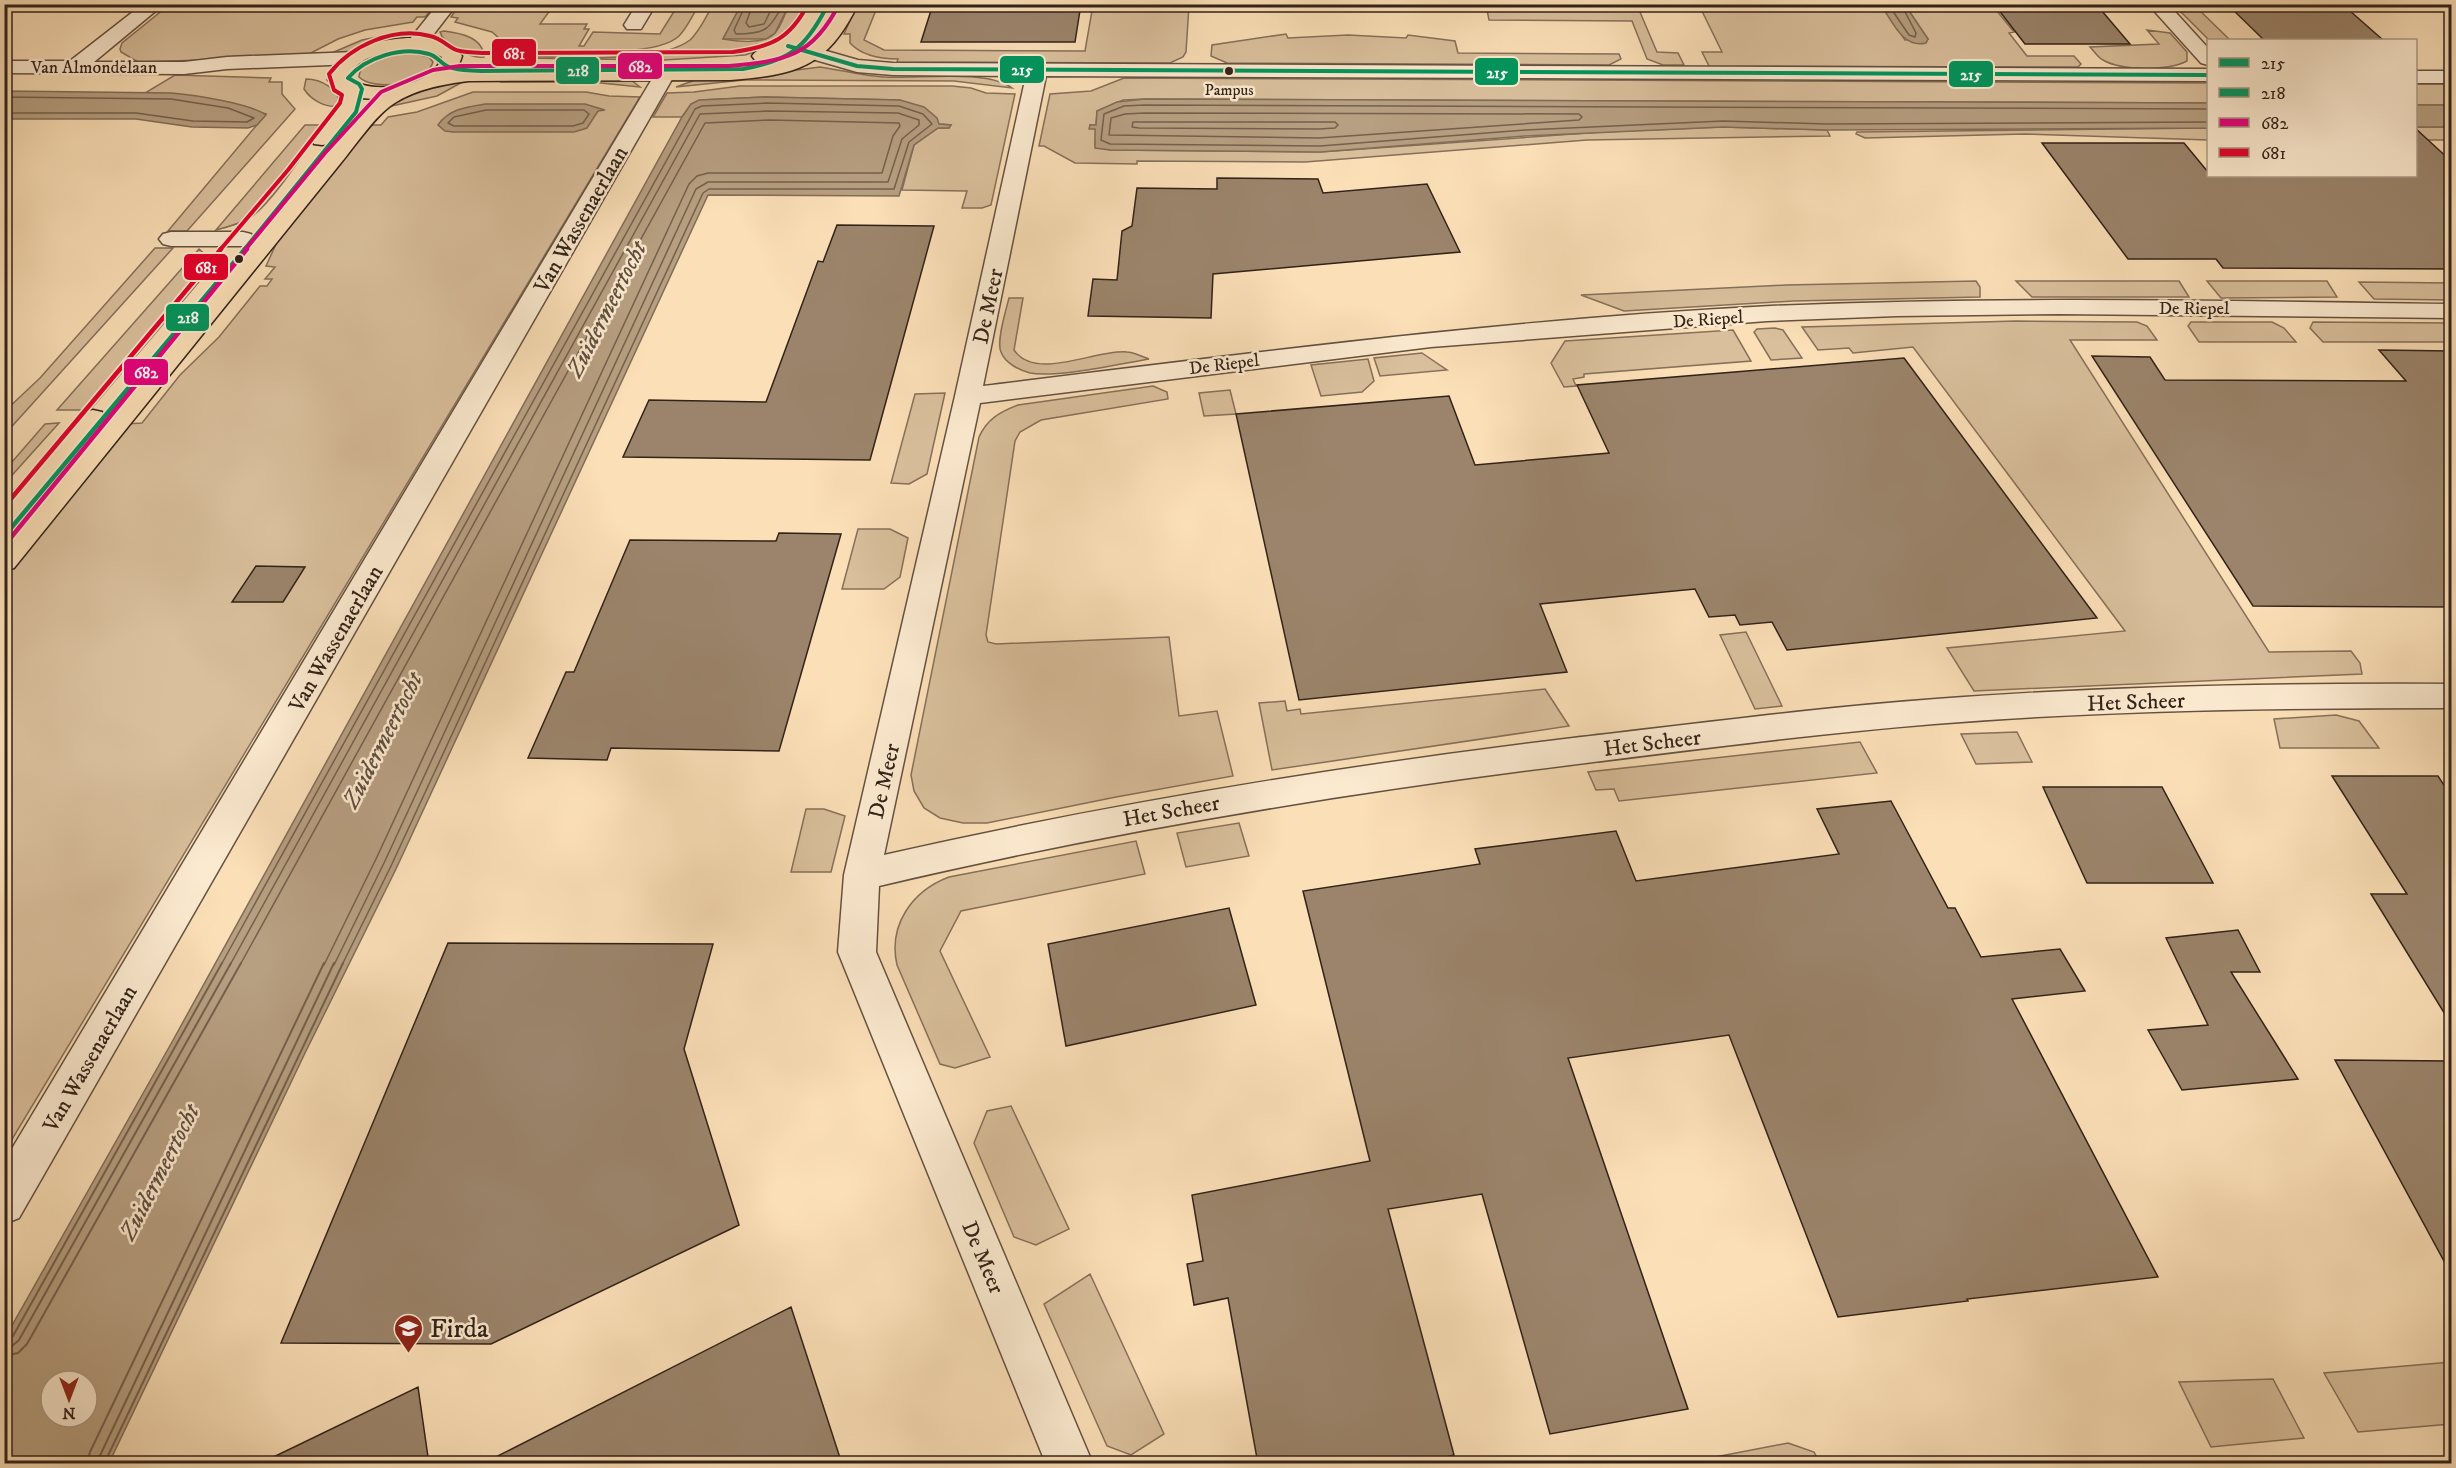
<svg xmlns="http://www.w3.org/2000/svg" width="2456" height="1468" viewBox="0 0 2456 1468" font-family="'IM FELL DW Pica',serif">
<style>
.green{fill:#d9bf9c;stroke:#86705a;stroke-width:1.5}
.water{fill:#b79f81;stroke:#826d57;stroke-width:1.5;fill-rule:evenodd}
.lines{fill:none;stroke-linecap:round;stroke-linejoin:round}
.shore-far1{stroke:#74604d;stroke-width:1.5}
.shore{stroke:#74604d;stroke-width:2}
.building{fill:#9b846b;stroke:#322219;stroke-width:1.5}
.minor-casing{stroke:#645140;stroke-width:3}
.major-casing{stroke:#322219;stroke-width:3}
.minor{fill:#fcead0;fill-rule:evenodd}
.major{fill:#fbdfb7;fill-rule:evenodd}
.bus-1-casing{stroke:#fcead0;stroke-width:7}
.bus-2-far1-casing{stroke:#fcead0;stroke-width:7}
.bus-2-casing{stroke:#fcead0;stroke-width:8}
.bus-3-far1-casing{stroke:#fcead0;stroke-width:7}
.bus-3-casing{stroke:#fcead0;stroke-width:8}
.bus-4-far1-casing{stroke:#fcead0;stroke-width:7}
.bus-4-casing{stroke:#fcead0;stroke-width:8}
.bus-1{stroke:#00965e;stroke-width:4}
.bus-2-far1{stroke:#00965e;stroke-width:4}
.bus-2{stroke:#00965e;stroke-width:4.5}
.bus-3-far1{stroke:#e5007d;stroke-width:4}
.bus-3{stroke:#e5007d;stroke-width:4.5}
.bus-4-far1{stroke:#e4002b;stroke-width:4}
.bus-4{stroke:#e4002b;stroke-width:4.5}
.bus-dot{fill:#322219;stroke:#fcead0;stroke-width:2}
.labels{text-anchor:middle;stroke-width:5;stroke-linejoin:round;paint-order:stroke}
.far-bus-label{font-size:16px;fill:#322219;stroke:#fcead0}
.far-street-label{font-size:18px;fill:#322219;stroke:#fcead0}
.street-label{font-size:22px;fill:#322219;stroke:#fcead0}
.water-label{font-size:24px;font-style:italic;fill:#614e3d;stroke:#fcead0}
.near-poi-label{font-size:27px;fill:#322219;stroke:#fcead0;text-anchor:start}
.line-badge{stroke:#fcead0;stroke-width:2}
.badge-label{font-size:16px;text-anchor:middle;font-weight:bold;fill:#fff}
</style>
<rect width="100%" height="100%" fill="#fbdfb7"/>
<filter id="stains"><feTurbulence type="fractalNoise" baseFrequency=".00333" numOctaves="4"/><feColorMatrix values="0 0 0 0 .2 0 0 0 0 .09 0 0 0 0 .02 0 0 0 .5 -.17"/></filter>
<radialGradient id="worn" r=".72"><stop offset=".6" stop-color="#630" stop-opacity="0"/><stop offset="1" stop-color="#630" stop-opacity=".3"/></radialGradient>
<path class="green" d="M460,4L554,5L540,24H587L584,29H589L579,46H584L593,32L660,34L678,5H699C693,14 687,28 679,36C655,59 558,50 523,50L526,47L508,46L492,32L455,22L458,18L451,17Z
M169,5H436L425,17H417L413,22L365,30L338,39L309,54H294L291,57L138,62L121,52L120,49L122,43Z
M713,5H741L723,39C737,41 762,45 774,34C781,28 785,13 789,5H812L800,28L771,47L745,55L664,60L518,58L520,56C562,56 657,65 690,40C700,31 706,16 713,5Z
M857,5H878L864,40L884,50L1085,51L1093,5H1189L1186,52L1183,57L1170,63L897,62L898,59C881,59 862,56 850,43V34H844Z
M1486,5H1637L1657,52L1678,53L1684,65H1663L1647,59L1632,21L1489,20Z
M1699,5H1881L1905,40L1928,39L1905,5H1992L2014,32L2009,33L2027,56H2074L2081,64L2078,67L1709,66L1702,52H1722Z
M2174,5H2194L2230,40H2209Z
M2147,30L2170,33L2187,52V61C2168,71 2122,71 2103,60C2098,58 2094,51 2090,47L2159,44Z
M408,31C387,47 353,54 327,55L362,40Z
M444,31C460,33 483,37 484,57C471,59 443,44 440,32Z
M1286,34L1288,38L1348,35L1406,38L1408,35L1455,41L1458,53L1619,54L1621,59L1609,65L1227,63L1211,56L1212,45Z
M407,52L429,57L433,62C427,84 374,92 359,77C360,57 392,54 407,52Z
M820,67C842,70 862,76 884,77C918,79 986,69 1012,88L954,81L744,80L676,87L701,78L766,74Z
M175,75L271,78L269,82H282V94L295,109L187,231H168L266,114L243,107L145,93Z
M1124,78L2208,83V103L1145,99L1123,100L1097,111L1096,125H1090V128L1096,129L1095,146L1110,150L1320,152L1602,132L1723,127L1827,130L1830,136L1587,140L1305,162L1137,161V164L1075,163L1044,146H1039L1050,94L1091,91Z
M306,79C320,79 341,89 339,106C325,108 311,100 304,89Z
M503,79L631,80L640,87L591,82H501Z
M466,80L437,96L387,107C408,90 439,85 466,80Z
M2416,84H2451V105H2416Z
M740,86H952L971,88L986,93L1015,94L991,205L982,208H962L967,191L902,190L914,145L938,128H949L951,125L939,124L900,100L765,97L701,100L691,104L682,117H653L667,93L694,92Z
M473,92H586L609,96L640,97L5,1151V573L125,424L142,423L180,375L219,337L260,286H267L272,279H265L275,267L266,266L283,229L341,159L372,125H381L388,117L417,112Z
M305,125H323C306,149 274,201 251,217C240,224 228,227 216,230Z
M343,125H354L116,411H109Z
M2416,127H2451V140H2416Z
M2208,128V140L2025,134L1865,138L1856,134L1857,132Z
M155,248H173L5,434V411L40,378Z
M199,249L210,259L209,270L90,410H57Z
M1976,281L1980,287V297L1793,301L1624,311L1581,295L1786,285Z
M2179,281L2189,297H2032L2016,281Z
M2207,281H2327L2337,297L2221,298Z
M2359,282L2451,283V300L2374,299Z
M1009,298H1023L1014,350C1036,382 1095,349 1127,352C1134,352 1142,357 1149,359C1120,364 1056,378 1030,373C1019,370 1005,363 1001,352C996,342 1006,310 1009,298Z
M2016,321L2137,322L2147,326L2157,340H2070L2269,652L2351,651L2360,663L2362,674L1974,691L1947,648L2125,631L1913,347L1853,353L1849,348L1818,350L1802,327Z
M2191,322H2272L2284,328L2296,342H2199L2188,326Z
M2313,322L2451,323V342H2323L2310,328Z
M1775,328L1783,330L1802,358L1771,360L1754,332L1757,329Z
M1733,330L1751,361L1584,374V377L1573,379L1576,386L1564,387L1551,363L1565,341Z
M1422,353L1447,370L1380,376L1374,358Z
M1368,359L1374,381L1362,392L1321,396L1311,365Z
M1153,386L1167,392L1168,399L1041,420L1020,432L1015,441L986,635L988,642L996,644L1169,637L1179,716L1217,711L1233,776L1116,797L987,823H963L940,818L924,808L914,791L911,775L979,437C987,419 1000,412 1018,405Z
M1230,390L1236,414L1204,416L1199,393Z
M945,393L927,474L909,484L891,483L915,394Z
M59,423L5,483V470L45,424Z
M858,529H890L908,538L900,577L884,589H842Z
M1746,632L1782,706L1755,709L1720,635Z
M1545,689L1569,726L1272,770L1259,703L1285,701L1287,711L1300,709L1301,714Z
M2336,715L2359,721L2379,748H2280L2274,719Z
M2017,732L2032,762L1976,764L1961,734Z
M1860,742L1877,773L1619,801L1614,789L1596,790L1588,772Z
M806,809H824L845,816L831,872H791Z
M1239,823L1249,856L1186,867L1177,833Z
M1136,841L1145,874L961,911L940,951L990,1057L955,1068L940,1064L897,965C888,925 912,891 949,877Z
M1011,1106L1069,1229L1036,1245L1014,1237L974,1143L987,1111Z
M1090,1274L1164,1434L1131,1455L1107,1446L1044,1304Z
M2451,1362V1424L2358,1432L2324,1373Z
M2273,1379L2304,1438L2211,1447L2179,1382Z
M1788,1443L1814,1452L1820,1463H1684Z"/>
<path class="water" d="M741,5V4L789,5L775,33L766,39H723Z
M1881,5H1905L1928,39L1926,43C1903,49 1892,21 1881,5Z
M5,91L171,93C194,95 249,103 266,115L257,125L248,128L192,127L136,119H5Z
M765,97L900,100L924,107L937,118L939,124L951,125L949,128H938L914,145L899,196L708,195L396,869L306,1051L109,1463H5V1338L172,1042L682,117L691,104L699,100ZM51,1381H87V1417H51Z
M1145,99L2208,103V128L1827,130L1723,127L1525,136L1320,152L1110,150L1095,148V129H1089L1090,125H1096L1097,111L1117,102Z
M485,104H585L605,110L598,111L587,128L574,132H453L445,131L438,125C449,109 466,107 485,104Z
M2416,105H2451V127H2416Z"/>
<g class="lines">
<path class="shore-far1" d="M746,4L734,30L736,34C765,34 770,30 783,4
M753,4L746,23L749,27L764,24L774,4
M1888,4L1909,35L1915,37L1916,33L1901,4
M4,97L171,99L228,108L254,118L247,122L193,121L136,113H4
M2208,109L1145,105L1124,106L1104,114L1101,140L1110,144L1320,146L1525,130L1723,121L1827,124L2208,122
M486,110H584L589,114L583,123L573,126H454L448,123L454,117Z
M1145,113L1579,114L1582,117L1579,120L1319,138L1109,135L1111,118L1125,114Z
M1133,122H1335L1338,125L1335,128L1319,129L1139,128L1132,127Z
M221,965L695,109L702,106L767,103L899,106L923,114L932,124L909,142L894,189H709L703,193L391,866L342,965
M230,965L700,114L768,111L898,113L919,120V125L902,139L888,182H708L696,189L384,863L334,965
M240,965L705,123L770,120L899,123L900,126L893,136L882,173H708L697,176L689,184L376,859L324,965"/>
<path class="shore" d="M4,1339L13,1336L222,963
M4,1347L12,1346L19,1340L231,963
M4,1356L18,1353L27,1344L241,963
M87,1464L90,1452L324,963
M96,1464L334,963
M104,1464L343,963"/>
</g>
<path class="building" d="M933,4H1081L1075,42H921Z
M1994,4H2096L2130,44H2025Z
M2227,4H2342L2383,40H2264Z
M2415,128L2451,161V269L2223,268L2216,259H2128L2042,143H2184L2208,172V176H2415Z
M1217,178L1318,179L1323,193L1427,184L1460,252L1213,274L1211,318L1088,316L1093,279L1117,280L1122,231L1132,226L1137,188L1217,189Z
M837,225L934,226L870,460L623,457L649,400L766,402L818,261L823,262Z
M2379,350L2451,351V607L2253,606L2092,356L2150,357L2165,380L2406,381Z
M1904,358L2097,618L1787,650L1772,622L1740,625L1735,615L1709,617L1695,589L1540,604L1567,672L1299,700L1236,414L1449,396L1475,465L1609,453L1577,385Z
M779,533L841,534L779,751L611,748L607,760L528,758L566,672H574L630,540L776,541Z
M256,566L305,567L283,602H232Z
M2332,776H2438L2451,796V1024L2371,894H2407Z
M2043,787H2162L2213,883H2087Z
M1891,801L1948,908H1955L1981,957L2060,949L2085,991L2012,999L2158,1277L1967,1299L1968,1301L1838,1317L1729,1035L1568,1058L1688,1409L1550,1434L1482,1194L1388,1209L1454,1455L1415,1464H1258L1228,1298L1194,1305L1187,1264L1203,1261L1192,1195L1370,1161L1303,891L1480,864L1475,849L1616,831L1636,881L1839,854L1817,809Z
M1229,908L1256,1005L1066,1046L1048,944Z
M2238,930L2260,972H2231L2298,1079L2182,1090L2148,1030L2208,1025L2166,938Z
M448,943L713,944L684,1049L739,1225L491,1344L281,1343Z
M2335,1060L2451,1061V1274Z
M791,1307L842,1464H482Z
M418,1387L429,1464H259Z"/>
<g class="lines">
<defs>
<path id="minor" d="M143,4H164L94,62H184L227,57L355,52L362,54L365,58L362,62L355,64L227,69L184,74L4,73V61H70Z
M438,4H457L423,48H409L406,44Z
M637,4H656L641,29H627L624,25Z
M2148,4H2168L2208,48V65L2201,63Z
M788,40L858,60L893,63L2208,69V81L1046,76L983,386C1245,354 1507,319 1771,306C1998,296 2225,301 2452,304V318L2059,314L1897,316L1767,321L1431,347L980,403L884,855C1112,803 1341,766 1573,738C1694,724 1814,708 1936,699C2107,686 2280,683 2452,684V708C2279,708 2106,710 1934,724C1812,734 1691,750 1570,765C1337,794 1107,832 879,886L876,952L1093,1464H1046L838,952L844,875L955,396L1026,76L893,75L857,72L781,50L778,46L781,42Z
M665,68L672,70L675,74L19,1218L4,1224V1162L655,74L658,70Z
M2416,71H2452V83H2416Z
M171,232H243L251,234L255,239L251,244L243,246H171L163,244L159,239L163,234Z"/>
<path id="major" d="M808,4H827C814,30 789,69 755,60L752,56C757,48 770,47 778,42C793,34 801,20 808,4Z
M839,4H858C827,68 796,75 730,80L469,81C443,84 411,90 389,107C372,120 355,146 340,164L14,568L4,571V540L14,529L4,532V503L84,412L93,410L102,412L106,418L324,154L373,99L362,98L330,144L322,145L314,144L311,139L341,101L342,93L328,80C330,72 333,66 339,60C362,38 441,26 462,56L457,70L751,66C798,60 818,46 839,4ZM406,50L430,51L442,57C434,87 370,96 349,78C355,56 386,52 406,50Z"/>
</defs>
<use href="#minor" class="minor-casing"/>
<use href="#major" class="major-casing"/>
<use href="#minor" class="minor"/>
<use href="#major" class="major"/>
<defs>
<path id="bus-1" d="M788,46L857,66L893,69L2208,75"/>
<path id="bus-2-far1" d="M244,250L356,112L362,89L359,84L348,78C366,57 402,46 429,54C437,56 441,64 449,67C458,71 470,70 481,71L743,69C788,61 805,49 826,8"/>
<path id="bus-2" d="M11,528L245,249"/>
<path id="bus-3-far1" d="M245,250L325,153L381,92L433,70L460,66H729C784,61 813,57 839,4"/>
<path id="bus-3" d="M4,546L247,249"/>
<path id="bus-4-far1" d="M220,250L288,170L340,103L342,95L334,90L329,74C351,46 393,26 430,36C440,38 445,44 454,49C461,53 474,52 482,53L733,52C771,47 790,39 808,4"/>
<path id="bus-4" d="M4,507L221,249"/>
</defs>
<use href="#bus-1" class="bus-1-casing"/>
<use href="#bus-2-far1" class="bus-2-far1-casing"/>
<use href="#bus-2" class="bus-2-casing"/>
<use href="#bus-3-far1" class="bus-3-far1-casing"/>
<use href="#bus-3" class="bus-3-casing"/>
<use href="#bus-4-far1" class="bus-4-far1-casing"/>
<use href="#bus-4" class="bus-4-casing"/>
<use href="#bus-1" class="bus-1"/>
<use href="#bus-2-far1" class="bus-2-far1"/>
<use href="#bus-2" class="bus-2"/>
<use href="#bus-3-far1" class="bus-3-far1"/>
<use href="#bus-3" class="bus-3"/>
<use href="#bus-4-far1" class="bus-4-far1"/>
<use href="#bus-4" class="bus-4"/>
</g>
<defs>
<symbol id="university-pin" viewBox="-11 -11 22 30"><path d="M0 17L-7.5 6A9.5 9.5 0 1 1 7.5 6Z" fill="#8f2418" stroke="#fcead0"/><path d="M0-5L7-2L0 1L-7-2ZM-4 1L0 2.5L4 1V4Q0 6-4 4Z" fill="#fff"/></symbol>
</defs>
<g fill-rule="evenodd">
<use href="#university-pin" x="392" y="1312" width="33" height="45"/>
</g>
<g class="bus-dot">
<circle cx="1229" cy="71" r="5"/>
<circle cx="239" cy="259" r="5"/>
</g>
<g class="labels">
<g class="far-bus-label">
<text x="1229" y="95">Pampus</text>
</g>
<g class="far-street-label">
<text x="94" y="73">Van Almondelaan</text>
<text x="2194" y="314">De Riepel</text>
<text transform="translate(1708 319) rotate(-4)" y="6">De Riepel</text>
<text transform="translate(1224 364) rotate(-7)" y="6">De Riepel</text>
</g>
<g class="street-label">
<text transform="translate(580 219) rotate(-60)" y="8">Van Wassenaerlaan</text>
<text transform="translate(987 306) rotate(-78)" y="8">De Meer</text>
<text transform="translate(335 638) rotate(-60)" y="8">Van Wassenaerlaan</text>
<text transform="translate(2136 701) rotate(-2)" y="8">Het Scheer</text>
<text transform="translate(1652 742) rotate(-7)" y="8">Het Scheer</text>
<text transform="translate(883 781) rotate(-77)" y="8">De Meer</text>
<text transform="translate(1171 810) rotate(-10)" y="8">Het Scheer</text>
<text transform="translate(89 1058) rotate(-60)" y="8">Van Wassenaerlaan</text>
<text transform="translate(984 1257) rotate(67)" y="8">De Meer</text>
</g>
<g class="water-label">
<text transform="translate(606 309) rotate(-63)" y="8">Zuidermeertocht</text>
<text transform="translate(382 740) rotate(-63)" y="8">Zuidermeertocht</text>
<text transform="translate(159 1172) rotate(-63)" y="8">Zuidermeertocht</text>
</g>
<g class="near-poi-label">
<text x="430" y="1337">Firda</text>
</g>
</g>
<g class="line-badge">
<rect x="491" y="38" width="46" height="29" rx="6" fill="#e4002b"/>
<rect x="617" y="52" width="46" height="28" rx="6" fill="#e5007d"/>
<rect x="999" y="55" width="46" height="29" rx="6" fill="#00965e"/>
<rect x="555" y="56" width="45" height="29" rx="6" fill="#00965e"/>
<rect x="1474" y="57" width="45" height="29" rx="6" fill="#00965e"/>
<rect x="1948" y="60" width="46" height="28" rx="6" fill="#00965e"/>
<rect x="183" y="253" width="46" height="28" rx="6" fill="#e4002b"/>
<rect x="165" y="303" width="45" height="29" rx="6" fill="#00965e"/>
<rect x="123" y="358" width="46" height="28" rx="6" fill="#e5007d"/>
</g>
<g class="badge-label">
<text x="514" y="59">681</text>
<text x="640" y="72">682</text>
<text x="1022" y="75">215</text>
<text x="578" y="76">218</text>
<text x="1497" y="78">215</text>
<text x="1971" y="80">215</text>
<text x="206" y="273">681</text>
<text x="188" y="323">218</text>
<text x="146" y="378">682</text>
</g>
<rect width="2456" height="1468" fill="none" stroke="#fbdfb7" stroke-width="24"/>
<rect x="6" y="6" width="2444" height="1456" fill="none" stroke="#322219" stroke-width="3"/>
<rect x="12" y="12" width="2432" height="1444" fill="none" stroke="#322219" stroke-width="1.5"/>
<rect x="2207" y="39" width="210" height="138" fill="#fcead0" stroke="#ab9a87" stroke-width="1.5"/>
<rect x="2219" y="58" width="30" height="9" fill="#00965e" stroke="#ab9a87" stroke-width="1.5"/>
<text x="2261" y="69" font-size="18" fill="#322219">215</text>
<rect x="2219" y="88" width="30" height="9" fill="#00965e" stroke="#ab9a87" stroke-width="1.5"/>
<text x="2261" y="99" font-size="18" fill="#322219">218</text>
<rect x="2219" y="118" width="30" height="9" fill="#e5007d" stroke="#ab9a87" stroke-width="1.5"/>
<text x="2261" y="129" font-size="18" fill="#322219">682</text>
<rect x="2219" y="148" width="30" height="9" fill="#e4002b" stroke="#ab9a87" stroke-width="1.5"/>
<text x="2261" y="159" font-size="18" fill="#322219">681</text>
<g transform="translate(69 1399) rotate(180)"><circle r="28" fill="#fcead0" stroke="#ab9a87" stroke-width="1.5"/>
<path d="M0-4.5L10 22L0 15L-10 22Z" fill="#8f2418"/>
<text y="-9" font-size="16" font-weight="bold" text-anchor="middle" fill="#322219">N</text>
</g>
<rect width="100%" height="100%" filter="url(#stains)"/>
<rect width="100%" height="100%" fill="url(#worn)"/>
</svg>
